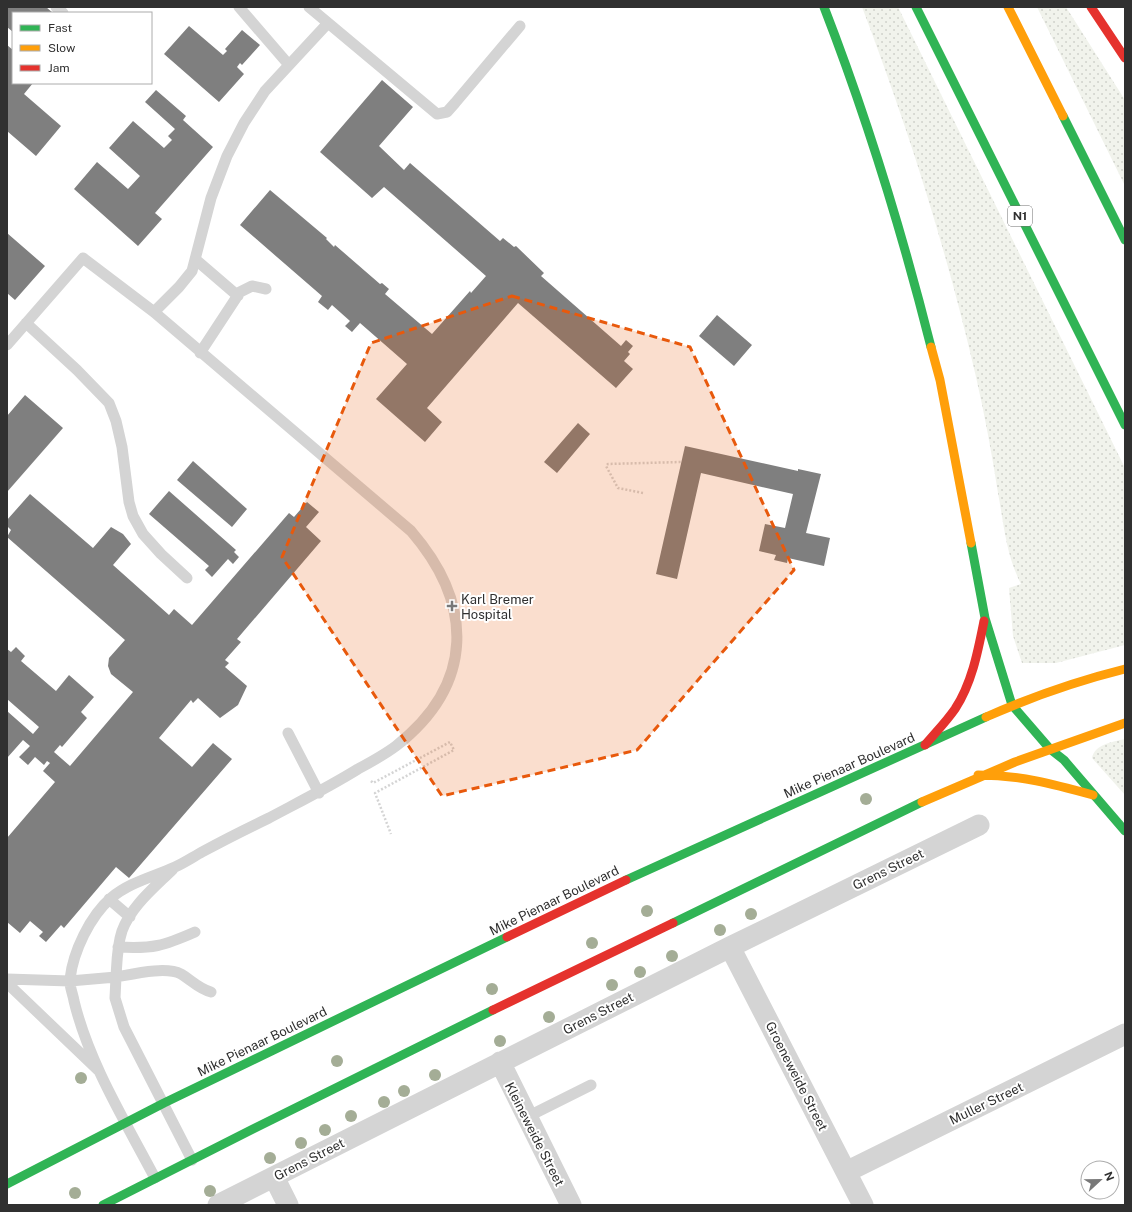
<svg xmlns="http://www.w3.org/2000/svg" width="1132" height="1212" viewBox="0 0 1132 1212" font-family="'Public Sans',sans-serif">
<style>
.grass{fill:url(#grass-dots)}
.building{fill:#7f7f7f}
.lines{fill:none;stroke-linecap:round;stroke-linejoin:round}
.path{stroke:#d4d4d4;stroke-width:2.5;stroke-dasharray:2 2;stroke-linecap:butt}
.lane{stroke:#d4d4d4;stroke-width:11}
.street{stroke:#d4d4d4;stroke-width:21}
.fast{stroke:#30b455;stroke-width:9}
.slow{stroke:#ff9f0a;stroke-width:9}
.jam{stroke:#e5322d;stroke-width:9}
.tree{fill:#a4ad96}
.marked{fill:#e8590c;fill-opacity:0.2;stroke:#e8590c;stroke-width:3;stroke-dasharray:8 5;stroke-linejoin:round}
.poi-dot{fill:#787878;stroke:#fff;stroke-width:1.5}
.labels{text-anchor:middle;stroke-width:4;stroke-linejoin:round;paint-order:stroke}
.shield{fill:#fff;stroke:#6e6e6e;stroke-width:1}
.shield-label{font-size:12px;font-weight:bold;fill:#303030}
.poi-label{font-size:13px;fill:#303030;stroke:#fff;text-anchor:start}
.street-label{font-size:13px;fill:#303030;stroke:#fff}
</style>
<defs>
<pattern id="grass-dots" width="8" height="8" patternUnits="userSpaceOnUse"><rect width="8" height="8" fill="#f1f3ec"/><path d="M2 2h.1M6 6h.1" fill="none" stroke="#cfd1cb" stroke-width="1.8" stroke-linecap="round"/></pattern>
</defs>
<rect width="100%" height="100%" fill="#fff"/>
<path class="grass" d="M862,7H898L1125,468V645L1056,663H1022L1013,636L1009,588L1021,584C1006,555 1004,525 998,493C992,455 985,416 976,377C947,251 908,128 862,7Z
M1037,7H1066L1125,100V186Z
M1125,739V795L1092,758C1095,744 1112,742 1125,739Z"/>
<path class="building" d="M7,7H46L53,13H13V32L7,27Z
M189,26L223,55L227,51L225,49L242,30L260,45L242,65L240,63L237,67L244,74L219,102L164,54Z
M7,45L13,50V83H33L24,94L61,126L36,156L7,131Z
M382,80L413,107L379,146L404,170L410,163L500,241L503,238L514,247L516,246L544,273L541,276L621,346L626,340L633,346L628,352L630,354L624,361L633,369L616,388L518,303L427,408L442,422L425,442L376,399L407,364L360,323L352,332L345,326L350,321L332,305L328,310L318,302L322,296L240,225L270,190L327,238L326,239L334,247L335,245L380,284L382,283L389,289L385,294L432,334L470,291L471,293L486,276L384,187L372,198L320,152Z
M156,90L186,116L183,120L213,147L155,213L162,219L138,246L74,189L97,162L128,189L140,176L109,148L133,121L164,148L172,140L168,136L175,129L145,102Z
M7,233L45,266L15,300L7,293Z
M717,315L752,345L734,366L699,336Z
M25,395L63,428L7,492V416Z
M578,423L590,434L557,473L544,462Z
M685,446L798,471V469L821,474L806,533L830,538L824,566L788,558L787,563L774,560L776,555L759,551L765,524L785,528L793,494L701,473L677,579L656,574Z
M193,461L247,509L232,527L177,480Z
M169,491L236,550L234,552L239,557L233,564L228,559L212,577L205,570L209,566L149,514Z
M30,494L93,548L111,527L123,534L131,544L113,565L169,615L174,609L192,625L289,513L294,517L307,502L319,512L306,527L321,541L237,639L241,642L225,660L229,663L225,667L247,686L238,705L220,718L198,698L193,703L191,700L159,738L192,767L213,743L232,759L129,878L116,867L64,928L61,925L46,942L39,936L43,932L30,921L20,933L7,922V838L55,782L43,771L50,763L47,761L44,765L35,757L28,765L19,757L30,746L23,740L7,758V711L33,734L39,727L7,699V649L11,652L16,647L25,656L21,661L56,691L69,675L94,697L81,712L87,718L62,747L60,745L54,752L70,766L133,692L111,674L108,666L109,658L125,640L7,537L11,530L7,526V520Z"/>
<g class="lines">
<path class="path" d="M643,493L618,488L606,466L608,464L681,462
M371,781L373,783L450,742L454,750L375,793L391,834"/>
<path class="lane" d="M56,7L63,13
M239,7L289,65
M309,7L437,114L447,112L455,103L520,26
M195,259L238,296
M154,312L179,287L192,271L211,198L227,156L244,123L265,91L328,23
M26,323L77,370L109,403L116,421L122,447L129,502L133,516L143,534L161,554L187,578
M7,345L83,258L154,312L411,531C474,604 475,684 396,746C384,755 371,762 358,769C329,787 299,802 269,818C246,829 224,840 202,852C193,857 184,863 175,867C153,877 130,882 111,898C90,916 73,952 70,979C69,986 73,994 74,1001C89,1063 125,1121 155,1178
M200,353L240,292L252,286L266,289
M288,733L319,793
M109,899L130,917
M118,947C153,949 163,946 195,932
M7,979L70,981L116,977C117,961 117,946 122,931C131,906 155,887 173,869
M7,983L98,1070
M527,1117L591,1085
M192,1160L124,1027L115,998L116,977C133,974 166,966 181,974C191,980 199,989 211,992"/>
<path class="street" d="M730,947L863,1205
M500,1062L571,1205
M846,1172L1125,1034
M274,1177L288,1205
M218,1205L730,947L979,825"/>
<path class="fast" d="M824,7C867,118 902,232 931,347
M916,7L1125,425
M1063,116L1125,240
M971,543L985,618L1012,705L1050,749L1064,760L1125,831
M626,880L986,717
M673,923L922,802
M7,1184L164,1103L507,937
M103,1205L251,1130L493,1010"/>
<path class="slow" d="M1008,7L1063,116
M931,347L940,380L971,543
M986,717C1031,697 1077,681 1125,669
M978,775C1020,775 1053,784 1093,795
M922,802L1015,762L1125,723"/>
<path class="jam" d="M1091,7L1125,58
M925,745C935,733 946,722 955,709C972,683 978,651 984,621
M507,937L626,880
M493,1010L673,923"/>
</g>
<g class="tree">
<circle cx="866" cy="799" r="6"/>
<circle cx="647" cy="911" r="6"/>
<circle cx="751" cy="914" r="6"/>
<circle cx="720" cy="930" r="6"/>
<circle cx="592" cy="943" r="6"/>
<circle cx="672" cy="956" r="6"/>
<circle cx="640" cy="972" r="6"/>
<circle cx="612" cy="985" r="6"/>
<circle cx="492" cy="989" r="6"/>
<circle cx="549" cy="1017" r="6"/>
<circle cx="500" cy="1041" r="6"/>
<circle cx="337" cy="1061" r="6"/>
<circle cx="435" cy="1075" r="6"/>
<circle cx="81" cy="1078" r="6"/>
<circle cx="404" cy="1091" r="6"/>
<circle cx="384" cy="1102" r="6"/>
<circle cx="351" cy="1116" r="6"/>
<circle cx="325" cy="1130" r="6"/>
<circle cx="301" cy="1143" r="6"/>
<circle cx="270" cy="1158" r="6"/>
<circle cx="210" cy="1191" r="6"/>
<circle cx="75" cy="1193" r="6"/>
</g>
<path class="marked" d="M512,296L690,347L794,570L637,750L442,796L282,557L371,343Z"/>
<path class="poi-dot" d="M450 600h4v4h4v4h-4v4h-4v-4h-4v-4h4z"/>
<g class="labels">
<rect class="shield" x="1008" y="206" width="24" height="20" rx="3"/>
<g class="shield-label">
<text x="1020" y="220">N1</text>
</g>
<g class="poi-label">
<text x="461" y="604">Karl Bremer<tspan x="461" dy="15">Hospital</tspan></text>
</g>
<g class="street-label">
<text transform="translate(849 765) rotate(-24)" y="5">Mike Pienaar Boulevard</text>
<text transform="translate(888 869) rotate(-26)" y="5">Grens Street</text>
<text transform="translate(554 900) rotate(-26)" y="5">Mike Pienaar Boulevard</text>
<text transform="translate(598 1013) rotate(-27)" y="5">Grens Street</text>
<text transform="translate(262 1041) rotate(-26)" y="5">Mike Pienaar Boulevard</text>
<text transform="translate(797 1076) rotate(63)" y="5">Groeneweide Street</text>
<text transform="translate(986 1103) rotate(-26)" y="5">Muller Street</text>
<text transform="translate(535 1134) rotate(63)" y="5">Kleineweide Street</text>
<text transform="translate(309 1159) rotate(-27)" y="5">Grens Street</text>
</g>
</g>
<rect width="1132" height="1212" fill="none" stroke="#303030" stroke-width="16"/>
<rect x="12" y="12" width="140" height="72" fill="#ffffff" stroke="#acacac"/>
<rect x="20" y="25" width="20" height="6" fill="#30b455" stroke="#acacac"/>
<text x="48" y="32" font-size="12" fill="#303030">Fast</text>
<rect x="20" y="45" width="20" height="6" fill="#ff9f0a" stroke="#acacac"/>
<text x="48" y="52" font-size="12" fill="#303030">Slow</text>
<rect x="20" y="65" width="20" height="6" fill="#e5322d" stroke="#acacac"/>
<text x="48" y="72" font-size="12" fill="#303030">Jam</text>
<g transform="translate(1100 1180) rotate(68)"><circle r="19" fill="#ffffff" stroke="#acacac"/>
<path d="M0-3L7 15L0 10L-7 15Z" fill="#787878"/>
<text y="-6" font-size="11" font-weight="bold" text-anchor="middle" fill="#303030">N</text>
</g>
</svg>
